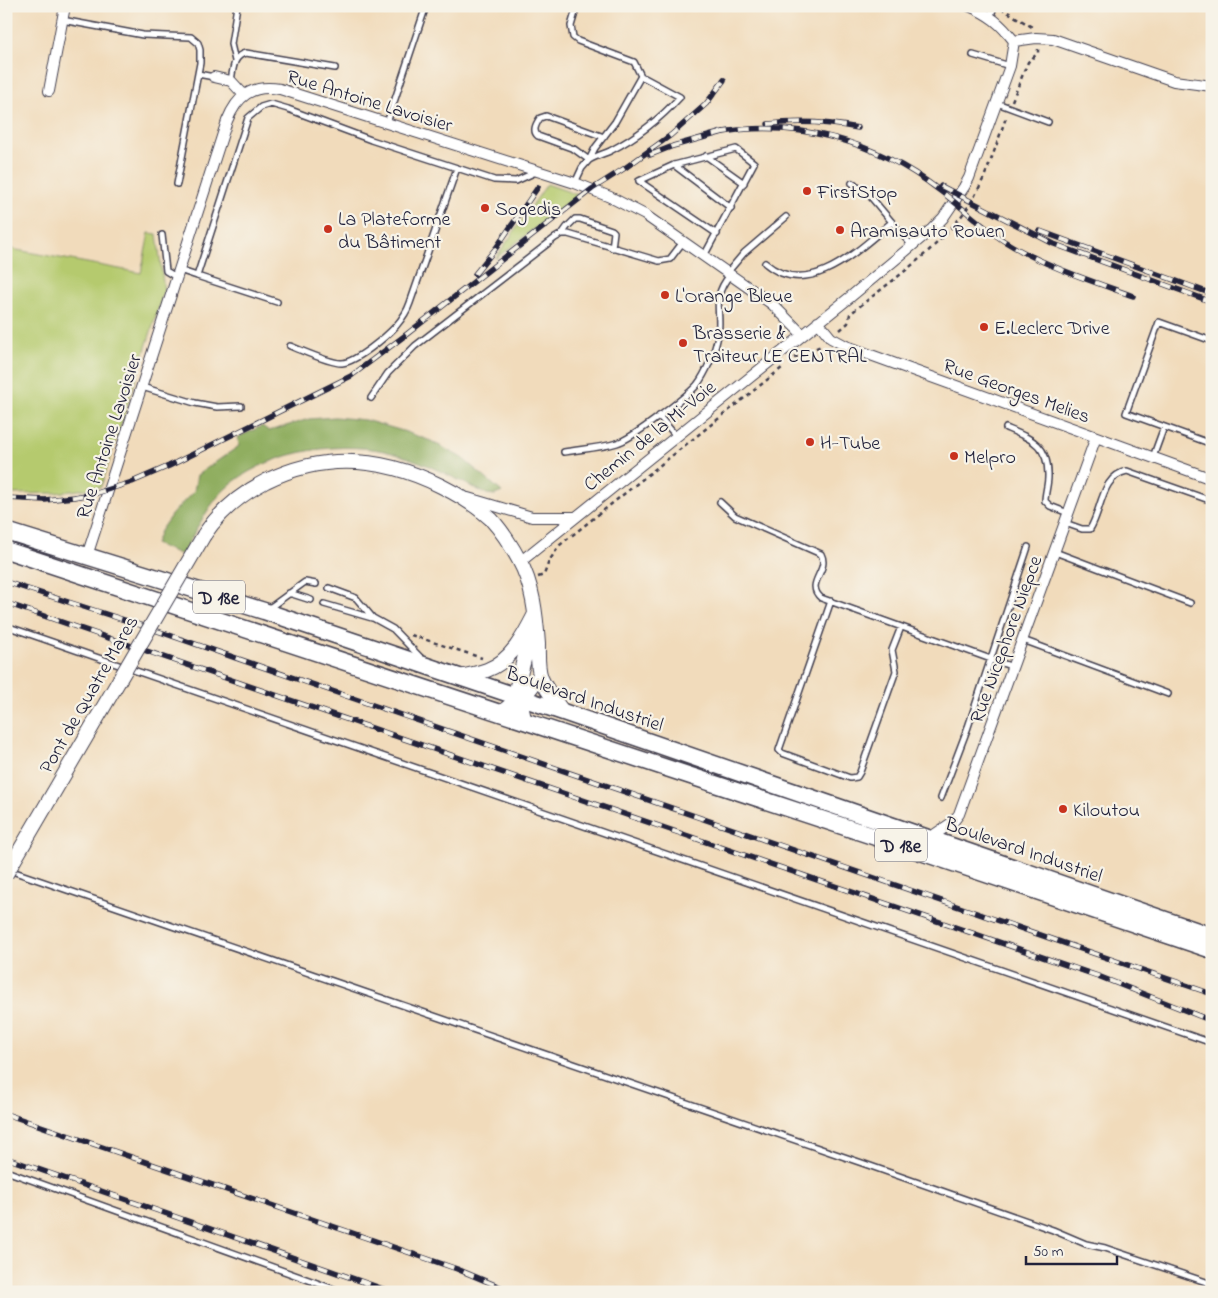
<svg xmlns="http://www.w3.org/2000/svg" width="1218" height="1298" viewBox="0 0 1218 1298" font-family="'Indie Flower',sans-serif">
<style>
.green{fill:#b5ca6e;stroke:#6c7654}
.forest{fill:#90ae61;stroke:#59684e}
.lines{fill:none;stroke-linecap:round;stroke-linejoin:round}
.lane-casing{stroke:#413e4e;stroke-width:8}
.street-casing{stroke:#413e4e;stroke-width:12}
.secondary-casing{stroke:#413e4e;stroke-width:16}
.primary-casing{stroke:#413e4e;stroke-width:19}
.path{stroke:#413e4e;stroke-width:2.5;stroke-dasharray:4 4;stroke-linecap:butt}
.lane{stroke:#fff;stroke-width:5}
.street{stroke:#fff;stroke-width:10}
.secondary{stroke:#fff;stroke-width:14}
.primary{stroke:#fff;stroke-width:16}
.rail-casing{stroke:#22223b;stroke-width:5.5}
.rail{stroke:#f7f3e8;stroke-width:4;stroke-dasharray:11;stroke-linecap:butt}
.secondary-bridge-casing{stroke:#413e4e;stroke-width:16;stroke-linecap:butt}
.secondary-bridge{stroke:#fff;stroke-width:14}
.poi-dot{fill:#c8321e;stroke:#f7f3e8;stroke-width:2}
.labels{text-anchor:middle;stroke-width:4.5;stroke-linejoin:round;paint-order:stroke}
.shield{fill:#f7f3e8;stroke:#62616f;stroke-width:1}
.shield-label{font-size:19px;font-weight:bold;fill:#22223b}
.street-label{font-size:20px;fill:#22223b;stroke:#f7f3e8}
.poi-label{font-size:20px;fill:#22223b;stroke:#f7f3e8;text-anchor:start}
</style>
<rect width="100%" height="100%" fill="#f7f3e8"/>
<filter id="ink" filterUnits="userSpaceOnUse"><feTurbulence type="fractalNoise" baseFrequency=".02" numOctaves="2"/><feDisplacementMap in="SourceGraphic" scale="10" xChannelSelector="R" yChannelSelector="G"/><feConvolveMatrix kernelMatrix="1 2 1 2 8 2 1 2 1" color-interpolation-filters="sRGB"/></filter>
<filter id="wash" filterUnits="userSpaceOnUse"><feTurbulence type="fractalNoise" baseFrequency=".0096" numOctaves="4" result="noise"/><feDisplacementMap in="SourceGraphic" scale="20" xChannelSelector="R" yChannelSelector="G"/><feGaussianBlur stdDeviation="1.12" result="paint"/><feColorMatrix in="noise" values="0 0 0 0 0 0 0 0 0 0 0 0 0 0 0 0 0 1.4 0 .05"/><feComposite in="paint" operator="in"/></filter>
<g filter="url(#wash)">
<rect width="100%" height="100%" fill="#f1dbbb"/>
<path class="green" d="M547,184L578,195L495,259Z
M149,233L157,234L164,291L101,487L56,493L12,494L6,492V248L141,273Z"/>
<path class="forest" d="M335,417L365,420L403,431L431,441L462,458L502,492L495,495L487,494C457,480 428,463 396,454C345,439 274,450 232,483C209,501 196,531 182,555L155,544L160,531L172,514L194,491L197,475L239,446L238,437L262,426L269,431L309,419Z"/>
</g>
<g filter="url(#ink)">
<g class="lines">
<defs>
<path id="lane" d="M577,6L571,26L573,37L578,41L634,62L641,76
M991,16L994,6
M62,20L143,35L191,37L198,43L200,50V63L177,184
M973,55L1010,66
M235,61L231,44L237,6
M198,74L214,77
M641,76L680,97C660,119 637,137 610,151C603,154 596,156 589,160L595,148L615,122Z
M231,81C233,70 233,55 246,53L335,68
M997,103L1048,122
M387,123L426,6
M706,156L744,183
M674,165L731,208
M575,183L582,168L589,160L574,149L538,136C532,131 536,124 540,118L546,116L604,137
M852,183L870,196L912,246
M562,234L567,227L575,219H580L612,230L614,232L612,248
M162,235L166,271L176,277
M704,256L754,163L736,149L674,165L639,181L717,234
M765,263C809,301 859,249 892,222
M179,270L197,276L248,118L261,107L271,104L288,109L371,140L494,180L516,181L538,171
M727,273L744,253L786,217
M197,276L277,302
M1212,341L1159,322L1126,413L1212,444
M290,346C301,350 331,364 342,363C356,362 386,337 396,326C402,319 407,312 410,303L457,168
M142,387L195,403L217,407L241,406
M371,398L388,373L415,346L555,238L562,234H568L659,261L670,259L683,242
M659,416L676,436
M1006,428C1032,439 1049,445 1048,477C1048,485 1045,493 1045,501L1050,506L1068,513
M564,452C582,449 600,448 617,443C632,439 686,397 697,385C706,373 714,354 717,340C724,314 709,300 730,275
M1153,457L1164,427
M720,502L735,516L821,554C830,571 804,583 821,598L1013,667
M1065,523L1082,529H1090C1102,510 1101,476 1127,471L1212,501
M1055,552L1190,603
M329,588L356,598L373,618L393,629L422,659
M289,593L311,600
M831,601L779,750L782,753L850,778L857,777L860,772L896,671L892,650L901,627
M324,604L372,618
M268,609L305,582L316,584
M6,626L1212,1043
M1023,640L1168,694
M941,798L968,727L1028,547
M9,870L862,1163L1053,1230L1086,1244L1105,1248L1212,1284
M6,1171L342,1292"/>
<path id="street" d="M969,6C990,15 1000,23 1014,41
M1014,41L1036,38L1053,39L1174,81L1212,86
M214,77L231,81L244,95
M49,91L65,6
M818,322L831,338L846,346L1212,479
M468,498L532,517H576
M87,556L227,121C237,96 252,84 280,89L575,183L610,197L645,215L772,304L803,335
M520,562L849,298L932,229L943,218L964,187L969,178L1010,66L1014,41
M928,839L953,822L959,814L1096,437"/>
<path id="secondary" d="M204,535C220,511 241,494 266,481C325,452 383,457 441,486C459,495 476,505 491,519C502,531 511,545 519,560C533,585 536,615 538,644C538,654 537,668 541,678C546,690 555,701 563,712
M460,677C469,675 479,673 487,670C511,661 524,636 535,614
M502,712L530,689L540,676
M524,719L517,686L526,652L528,631"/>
<path id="primary" d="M6,531L264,611L566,713L1212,936
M6,550C409,682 811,814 1212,950"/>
</defs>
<use href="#lane" class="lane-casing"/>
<use href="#street" class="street-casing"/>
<use href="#secondary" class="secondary-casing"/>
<use href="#primary" class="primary-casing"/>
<path class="path" d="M1001,8L1032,27
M1012,101L1028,62L1038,53V49
M840,330L848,323L850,314C887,284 929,256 959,219C984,189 994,150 1007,115
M794,358L823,345
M538,577L544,575L549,561L560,545L782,368
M411,635L482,658"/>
<use href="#lane" class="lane"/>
<use href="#street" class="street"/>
<use href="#secondary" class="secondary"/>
<use href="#primary" class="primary"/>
<defs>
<path id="rail" d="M768,124C798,121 828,122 858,128
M718,133C796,118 877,142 939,190C961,206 981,226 1004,241C1044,266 1089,280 1133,296
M650,155L673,146L723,132
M941,186L1054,244L1212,302
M1040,231L1212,294
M475,274L496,248L538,187
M6,498L45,500L74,497L97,493L132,482L169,466L351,376L407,334L592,189L625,168L671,135L706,104L724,80
M6,582L140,625L1212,994
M6,603L1098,976L1212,1021
M6,1114L457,1269L512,1292
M6,1158L392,1292"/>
</defs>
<use href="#rail" class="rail-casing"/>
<use href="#rail" class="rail"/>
<defs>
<path id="secondary-bridge" d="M6,874L204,535"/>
</defs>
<use href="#secondary-bridge" class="secondary-bridge-casing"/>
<use href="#secondary-bridge" class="secondary-bridge"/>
</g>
</g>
<g class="poi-dot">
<circle cx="807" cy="191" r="5"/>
<circle cx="485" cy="208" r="5"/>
<circle cx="328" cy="229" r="5"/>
<circle cx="840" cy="230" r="5"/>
<circle cx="665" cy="295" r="5"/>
<circle cx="984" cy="327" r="5"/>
<circle cx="683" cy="343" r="5"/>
<circle cx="810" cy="442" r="5"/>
<circle cx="954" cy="456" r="5"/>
<circle cx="1063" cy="809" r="5"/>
</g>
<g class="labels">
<g class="shield">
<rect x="193" y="580.5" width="52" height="33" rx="4"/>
<rect x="875" y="828.5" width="52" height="33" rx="4"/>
</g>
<g class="shield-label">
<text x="219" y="604">D 18e</text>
<text x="901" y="852">D 18e</text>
</g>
<g class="street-label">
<text transform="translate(370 100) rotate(17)" y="7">Rue Antoine Lavoisier</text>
<text transform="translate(1017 390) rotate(20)" y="7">Rue Georges Melies</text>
<text transform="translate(649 435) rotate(-39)" y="7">Chemin de la Mi-Voie</text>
<text transform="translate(108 436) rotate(-72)" y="7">Rue Antoine Lavoisier</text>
<text transform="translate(1005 639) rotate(-70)" y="7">Rue Nicephore Niepce</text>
<text transform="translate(88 694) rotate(-60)" y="7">Pont de Quatre Mares</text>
<text transform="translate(585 698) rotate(19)" y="7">Boulevard Industriel</text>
<text transform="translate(1024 849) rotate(19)" y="7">Boulevard Industriel</text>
</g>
<g class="poi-label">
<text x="817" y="198">FirstStop</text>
<text x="495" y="215">Sogedis</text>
<text x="338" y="225">La Plateforme<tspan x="338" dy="23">du Bâtiment</tspan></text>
<text x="850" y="237">Aramisauto Rouen</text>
<text x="675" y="302">L'Orange Bleue</text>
<text x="994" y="334">E.Leclerc Drive</text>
<text x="693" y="339">Brasserie &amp;<tspan x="693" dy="23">Traiteur LE CENTRAL</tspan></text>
<text x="820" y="449">H-Tube</text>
<text x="964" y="463">Melpro</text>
<text x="1073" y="816">Kiloutou</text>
</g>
</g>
<rect width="1218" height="1298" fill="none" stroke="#f7f3e8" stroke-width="25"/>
<path d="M1026 1256v8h91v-8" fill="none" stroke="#22223b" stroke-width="2.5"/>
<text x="1033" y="1256" font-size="15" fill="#22223b" stroke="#f7f3e8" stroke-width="4" paint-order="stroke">50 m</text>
</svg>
